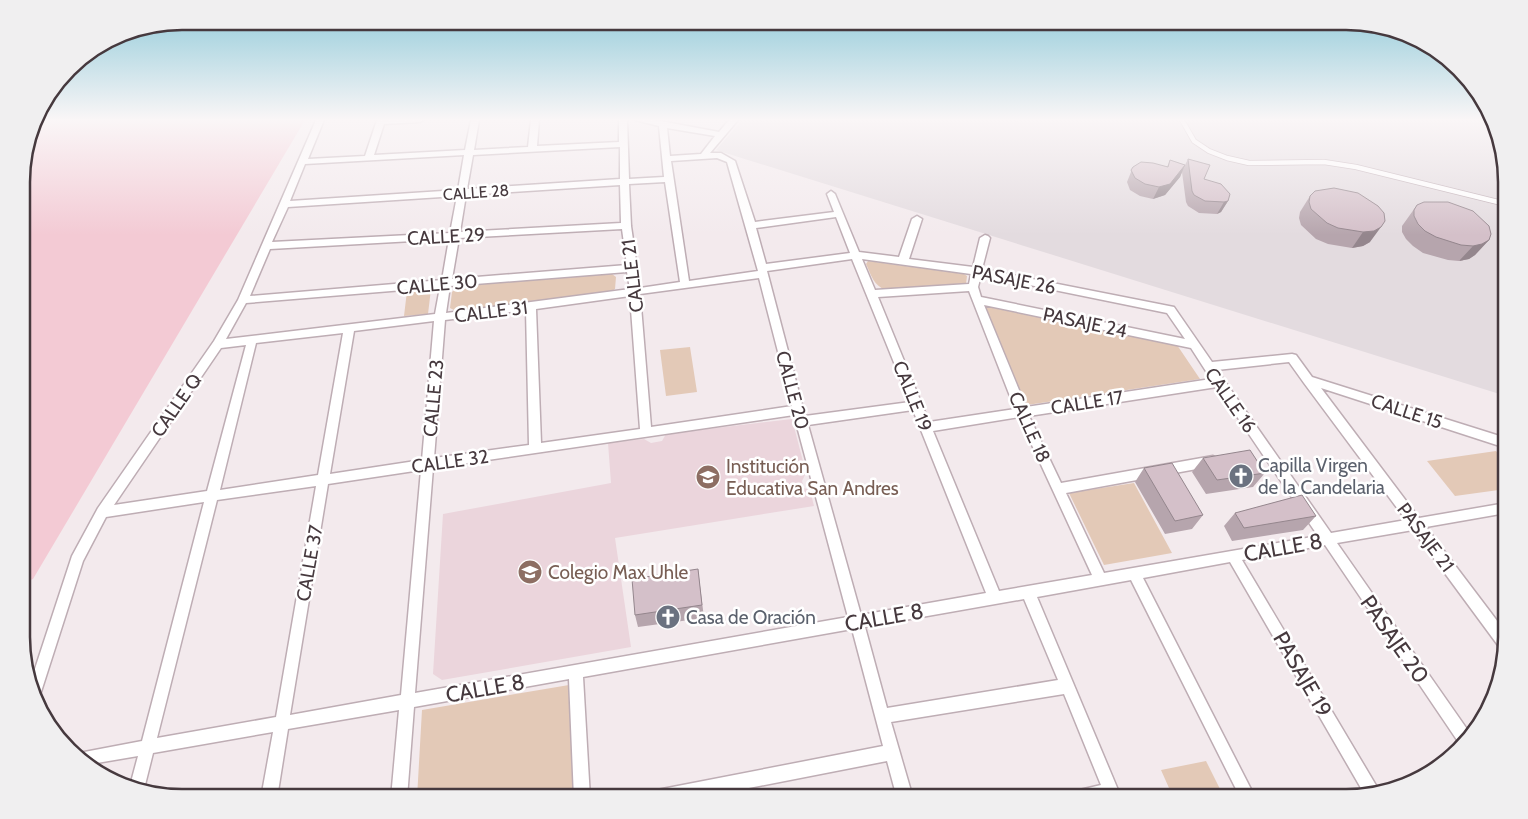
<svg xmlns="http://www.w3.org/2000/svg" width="1528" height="819" viewBox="0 0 1528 819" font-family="Cabin,sans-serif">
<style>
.industrial{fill:#e3dbdf}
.education{fill:#ebd5dc}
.green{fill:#e3c9b7}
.sand{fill:#f3cad4}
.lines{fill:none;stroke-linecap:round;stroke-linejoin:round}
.lane-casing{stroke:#beadb4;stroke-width:6}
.street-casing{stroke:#beadb4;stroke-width:3}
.lane{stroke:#fff;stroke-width:4.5}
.street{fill:#fff;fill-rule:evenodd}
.wall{fill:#b6a5ad}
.shaded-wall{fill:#94868d}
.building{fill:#d4c0c9;stroke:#94868d}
.labels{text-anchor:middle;stroke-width:5;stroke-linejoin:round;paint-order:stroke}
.far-street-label{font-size:16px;fill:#46393e;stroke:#fff}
.street-label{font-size:19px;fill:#46393e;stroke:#fff}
.worship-label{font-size:19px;fill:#5b616d;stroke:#fff;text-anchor:start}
.education-label{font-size:19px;fill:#785e54;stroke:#fff;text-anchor:start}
.near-street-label{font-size:22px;fill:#46393e;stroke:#fff}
.rim{fill:none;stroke:#46393e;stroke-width:2.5}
</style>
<rect width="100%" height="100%" fill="#f3eaed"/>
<path class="industrial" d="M742,120H1490L1505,161L1506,396L716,150Z"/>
<path class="education" d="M792,419L806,473L802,481L804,488L810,490L814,506L615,538L631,647L442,680L433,674L443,514L611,483L608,443L644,439L651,443L662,441L666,434Z"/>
<path class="green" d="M868,261L964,274L967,276L966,284L886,290C874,286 871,275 866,264Z
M612,274L616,277L615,289L612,291L456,311L450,308L452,292L458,286Z
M431,289L428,314L404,316L407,291Z
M978,305L1177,345L1200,379L1027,405Z
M690,347L697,392L666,396L660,350Z
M1496,451L1506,463V489L1455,496L1427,461Z
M1134,483L1172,553L1104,565L1069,493Z
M569,685L574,797L417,798L422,710Z
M1206,761L1224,797H1173L1161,770Z"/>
<path class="sand" d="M35,120H305L33,579L23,583L22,171Z"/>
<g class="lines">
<defs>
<path id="lane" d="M1182,120L1194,141L1209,151L1227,158L1249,163L1324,162L1356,167L1506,204"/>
<path id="street" d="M316,120H324L308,159L365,156L377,120H424L420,122L384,124L374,155L465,150L471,120H479L474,150L528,147L531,120H539L537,146L619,142V120H627L629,179L664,177L659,126L635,120H655L719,132L729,120H738L710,153H721L735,161L755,222L834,212L827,194L831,191L835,194L859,252L899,257L912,219L917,216L922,219L909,259L973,267L980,238L985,235L988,236L990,238L982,269L1174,307L1212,362L1292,354L1296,355L1312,377L1506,438V448L1321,388L1419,518L1506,503V513L1426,527L1507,634L1504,649L1500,648L1413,530L1337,543L1469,732L1459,743L1325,545L1242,560L1377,787L1379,790L1365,795L1230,562L1143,578L1255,797H1240L1131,580L1037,597L1121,797L1069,798L1071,792L1101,785L1064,694L891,722L913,798H897L887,761L698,798H649L652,793L657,790L883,746L852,629L583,677L590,798H574L569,679L414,707L407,798H391L399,710L288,729L277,798H261L273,732L153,753L144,789L130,786L138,756L91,764L79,753L142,741L204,502L106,517L83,561L40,695L37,696L31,681L72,556L98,508L214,341L238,300ZM667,128L715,136L701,154L670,156ZM620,147V179L467,189L473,155ZM464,155L458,190L290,201L305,164ZM717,158L727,162L758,271L689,281L671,161ZM665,182L680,282L640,288L631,226L629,184ZM620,185L621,223L460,232L466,195ZM457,196L450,233L272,242L288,207ZM836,217L850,253L766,264L756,228ZM622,229L627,265L452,279L459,238ZM449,239L442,280L250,296L270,249ZM852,259L910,402L805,416L767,271ZM862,259L971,274L969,284L875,290ZM627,272L630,289L446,313L450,286ZM981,275L1167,313L1185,339L981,297L978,287ZM759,278L792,406L651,427L640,294ZM440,287L435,314L226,339L246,303ZM969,291L1015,409L929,422L878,297ZM630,296L640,429L541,443L536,309ZM984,305L1191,348L1211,379L1026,407ZM526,310L529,445L434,458L445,320ZM434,321L422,460L330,474L354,331ZM343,333L318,475L220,490L256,343ZM246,345L207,491L114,505L221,348ZM1289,362L1304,383L1406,520L1331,533L1217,370ZM1217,387L1318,536L1104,573L1066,493L1213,466L1217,464L1219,461L1217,458L1213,456L1061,483L1029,416ZM913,410L986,593L861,615L808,425ZM794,415L848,617L415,693L433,468ZM1019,417L1092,575L999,591L933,431ZM421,470L401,695L290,715L328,484ZM316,486L276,717L157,738L217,500ZM1024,599L1058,680L887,708L865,627Z"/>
</defs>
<use href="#lane" class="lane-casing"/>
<use href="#street" class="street-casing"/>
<use href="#lane" class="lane"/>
<use href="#street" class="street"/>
</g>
<path class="wall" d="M1188,159L1204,179L1228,201L1221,212L1217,214L1199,213L1188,206L1186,202L1182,172L1180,177L1165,195L1153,199L1140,196L1130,190L1127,182L1133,167H1167L1170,160L1185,165Z
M1334,188L1370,242L1363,246L1352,248L1328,244L1316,239L1301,225L1299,218L1300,212L1310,196Z
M1417,205L1489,240L1475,255L1469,259L1459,261L1448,260L1423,253L1413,246L1406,239L1402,232V226Z
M1203,458L1265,473L1253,487L1206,494L1192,472Z
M1144,468L1203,515L1192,529L1165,534L1135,482Z
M1235,513L1316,516L1303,530L1232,541L1224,526Z
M698,569L704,618L638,627L635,615Z"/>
<path class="shaded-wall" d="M1185,165L1180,177L1165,195L1153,199L1159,187Z
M1228,201L1221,212L1217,214L1224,202Z
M1381,227L1370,242L1363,246L1352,248L1363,232Z
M1489,240L1475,255L1469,259L1459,261L1473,246Z"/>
<path class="building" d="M1188,159L1210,165L1204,179L1221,184L1230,194L1228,201L1224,202L1205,201L1194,195L1192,191Z
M1170,160L1185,165L1170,184L1159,187L1145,184L1135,178L1131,170L1133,167L1141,162L1153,163L1168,167Z
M1334,188L1358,193L1378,206L1384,213L1385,221L1381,227L1374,231L1363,232L1338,228L1327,223L1311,209L1309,202L1310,196L1315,191Z
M1424,202H1448L1473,211L1489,226L1491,234L1489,240L1482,244L1473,246L1461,245L1436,237L1425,231L1418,224L1414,216V210L1417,205Z
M1250,450L1265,473L1217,480L1203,458Z
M1172,463L1203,515L1175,521L1144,468Z
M1302,495L1316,516L1244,528L1235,513Z
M698,569L702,605L635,615L632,579Z"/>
<linearGradient id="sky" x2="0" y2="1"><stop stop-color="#90cad9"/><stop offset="0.51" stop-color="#faf6f7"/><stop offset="1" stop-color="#faf6f7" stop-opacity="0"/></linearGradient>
<rect width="1528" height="235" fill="url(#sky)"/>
<defs>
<symbol id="church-disc" viewBox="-11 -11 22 22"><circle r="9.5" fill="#6b7280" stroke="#fff"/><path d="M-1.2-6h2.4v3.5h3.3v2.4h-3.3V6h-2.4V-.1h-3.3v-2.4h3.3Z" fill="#fff"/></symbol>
<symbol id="school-disc" viewBox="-11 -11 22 22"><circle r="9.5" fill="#8d6e63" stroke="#fff"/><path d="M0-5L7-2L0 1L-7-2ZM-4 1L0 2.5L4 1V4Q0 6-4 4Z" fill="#fff"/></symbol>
</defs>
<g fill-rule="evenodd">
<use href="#church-disc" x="1227" y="462" width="28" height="28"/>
<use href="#school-disc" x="694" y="463" width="28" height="28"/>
<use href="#school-disc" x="516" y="558" width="28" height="28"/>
<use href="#church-disc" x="654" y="603" width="28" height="28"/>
</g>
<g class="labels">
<g class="far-street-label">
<text transform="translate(476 192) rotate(-4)" y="6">CALLE 28</text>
</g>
<g class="street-label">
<text transform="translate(446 236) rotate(-3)" y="7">CALLE 29</text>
<text transform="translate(632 276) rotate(-97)" y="7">CALLE 21</text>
<text transform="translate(1014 279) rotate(11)" y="7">PASAJE 26</text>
<text transform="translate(437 284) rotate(-5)" y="7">CALLE 30</text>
<text transform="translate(491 311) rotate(-7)" y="7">CALLE 31</text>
<text transform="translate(1085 322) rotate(12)" y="7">PASAJE 24</text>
<text transform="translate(793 390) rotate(75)" y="7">CALLE 20</text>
<text transform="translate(913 396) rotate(68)" y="7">CALLE 19</text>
<text transform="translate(433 398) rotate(-85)" y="7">CALLE 23</text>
<text transform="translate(1231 400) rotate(55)" y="7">CALLE 16</text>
<text transform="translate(1087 402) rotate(-9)" y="7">CALLE 17</text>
<text transform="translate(176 405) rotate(-55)" y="7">CALLE Q</text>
<text transform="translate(1407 411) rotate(18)" y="7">CALLE 15</text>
<text transform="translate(1030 427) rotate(66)" y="7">CALLE 18</text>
<text transform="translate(450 461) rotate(-8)" y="7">CALLE 32</text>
<text transform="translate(1426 537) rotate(53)" y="7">PASAJE 21</text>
<text transform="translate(309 563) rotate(-80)" y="7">CALLE 37</text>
</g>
<g class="worship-label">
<text x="1258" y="472">Capilla Virgen<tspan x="1258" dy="22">de la Candelaria</tspan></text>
<text x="686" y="624">Casa de Oración</text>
</g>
<g class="education-label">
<text x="726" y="473">Institución<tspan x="726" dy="22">Educativa San Andres</tspan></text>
<text x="548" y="579">Colegio Max Uhle</text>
</g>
<g class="near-street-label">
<text transform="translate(1283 547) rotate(-10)" y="8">CALLE 8</text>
<text transform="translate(884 617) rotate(-10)" y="8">CALLE 8</text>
<text transform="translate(1395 639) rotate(55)" y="8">PASAJE 20</text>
<text transform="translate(1303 674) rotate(60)" y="8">PASAJE 19</text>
<text transform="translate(485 688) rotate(-10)" y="8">CALLE 8</text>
</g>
</g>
<path d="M0 0H1528V819H0ZM182 30H1346A152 152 0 0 1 1498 182V637A152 152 0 0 1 1346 789H182A152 152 0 0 1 30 637V182A152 152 0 0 1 182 30Z" fill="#f0eff0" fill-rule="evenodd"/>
<path class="rim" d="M182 30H1346A152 152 0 0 1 1498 182V637A152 152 0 0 1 1346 789H182A152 152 0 0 1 30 637V182A152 152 0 0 1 182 30Z"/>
</svg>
